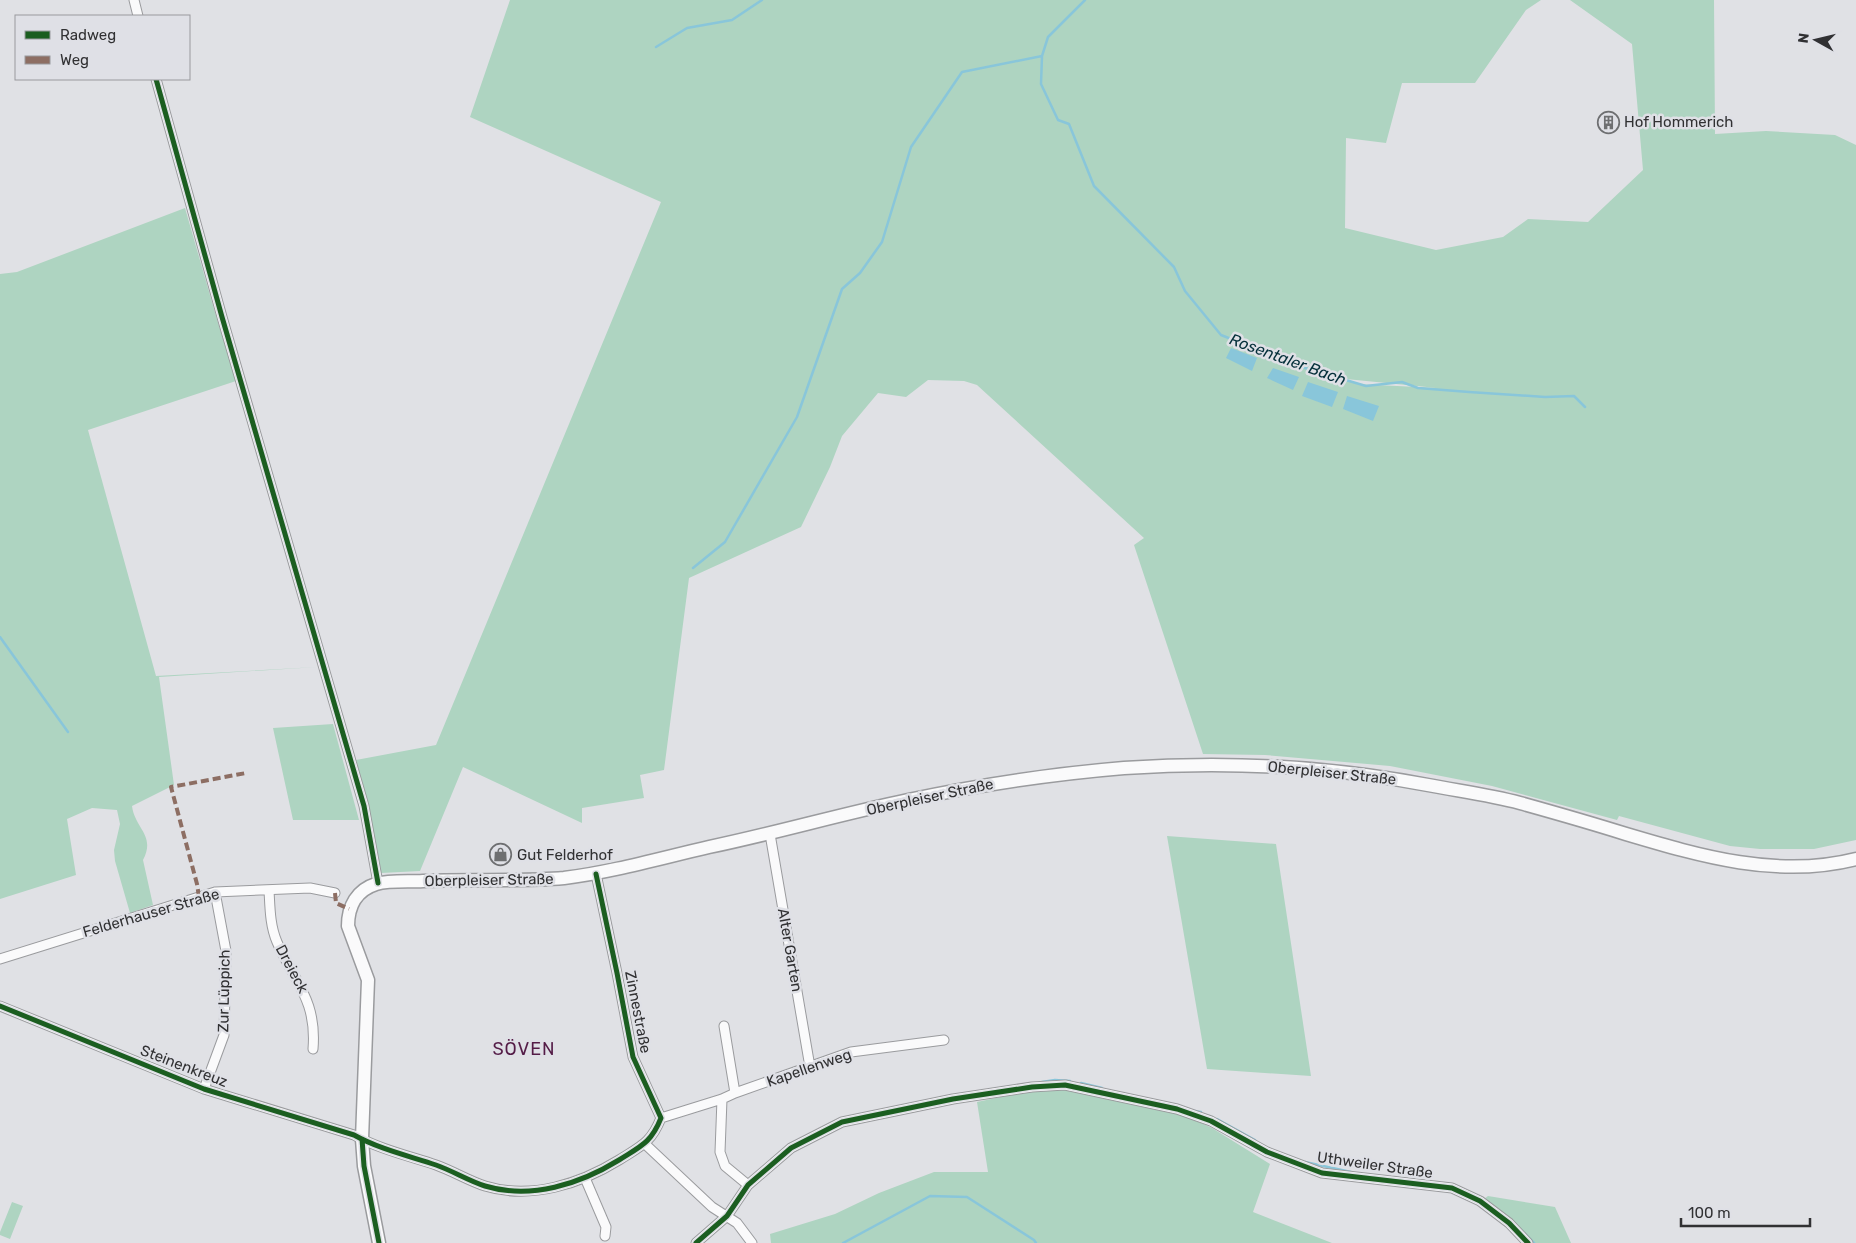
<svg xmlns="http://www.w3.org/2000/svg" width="1856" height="1243" viewBox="0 0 1856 1243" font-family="Rubik,sans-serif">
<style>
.green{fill:#aed4c1;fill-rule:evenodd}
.water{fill:#89c6da}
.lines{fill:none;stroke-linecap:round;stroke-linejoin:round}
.stream{stroke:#89c6da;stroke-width:2.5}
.minor-casing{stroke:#9a9b9e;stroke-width:11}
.secondary-casing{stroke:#9a9b9e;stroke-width:15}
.minor{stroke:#fafafb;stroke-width:9}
.secondary{stroke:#fafafb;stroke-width:12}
.quiet{stroke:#8d6e63;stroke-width:4;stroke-dasharray:8 4;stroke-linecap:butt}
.cycleway-casing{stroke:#dfe0e6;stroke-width:8}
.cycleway{stroke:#1b5e20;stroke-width:5}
.labels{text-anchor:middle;stroke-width:5;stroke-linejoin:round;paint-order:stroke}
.poi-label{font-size:15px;fill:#313133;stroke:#dfe0e6;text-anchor:start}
.street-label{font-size:15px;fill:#313133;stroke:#dfe0e6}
.water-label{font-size:16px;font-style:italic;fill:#042f3a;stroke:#dfe0e6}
.quarter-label{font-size:18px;letter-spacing:1px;fill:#541c47;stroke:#dfe0e6}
</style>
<rect width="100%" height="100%" fill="#e0e1e5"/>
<path class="green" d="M510,0H1541L1526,10L1475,83H1402L1386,143L1346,138L1345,228L1436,250L1503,237L1528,219L1588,222L1643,170L1632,44L1570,0H1714L1715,134L1766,131L1835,135L1856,145V840L1814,849H1760L1730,846L1619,816L1617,820L1492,786L1390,766L1265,755L1203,754L1134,545L1144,538L977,385L964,381L928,380L906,397L878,393L842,436L830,467L801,527L689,578L664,770L640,775L644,798L582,808V823L463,767L420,871L381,873L356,760L436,745L661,202L470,117ZM1346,379L1437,388H1438L1356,384Z
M185,208L216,316L236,381L88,430L156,676L317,667L159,677L174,785L132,806C135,829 156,835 143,860L153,905L130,913L115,861L114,850L120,824L117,810L92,808L67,819L76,875L0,899V274L17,272Z
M333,724L359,820H293L273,728Z
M1167,836L1276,844L1311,1076L1207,1069Z
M1034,1090H1068L1180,1113L1212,1128L1270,1164L1253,1212L1332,1243H771L770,1234L835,1214L879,1193L934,1172H988L977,1102Z
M1488,1196L1555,1207L1571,1243H1531L1484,1199Z
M12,1202L23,1206L10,1239L0,1235V1232Z"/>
<path class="water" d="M1231,348L1257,358L1252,371L1226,358Z
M1273,368L1299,377L1293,390L1267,378Z
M1308,382L1338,392L1332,407L1302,396Z
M1347,396L1379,406L1373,421L1343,409Z"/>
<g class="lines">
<path class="stream" d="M1085,0L1048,37L1042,56L1041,84L1058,120L1069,124L1094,186L1174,267L1185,291L1221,335L1305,368L1366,386L1402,382L1418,388L1469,392L1545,397L1574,396L1585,407
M656,47L687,28L732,20L762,0
M693,568L725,542L797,417L842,289L860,273L882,242L911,147L962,72L1042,56
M0,637L68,732
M1042,1082L1055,1080L1070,1081
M1081,1083L1102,1088
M1194,1111L1201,1112
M1217,1119L1255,1140
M1305,1162L1351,1172
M1520,1229L1534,1243
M843,1243L930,1196L967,1197L1034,1240L1036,1243"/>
<defs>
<path id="minor" d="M134,0L138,16
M156,79L222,317L364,806L378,883
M770,834L810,1067
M269,890C270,908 270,926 277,942C295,983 317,1000 313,1049
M0,959L215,892L310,888L335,893
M0,1006L204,1089L354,1135C379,1149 409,1156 436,1165C453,1171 469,1181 485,1186C531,1200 580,1184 619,1160C641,1146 651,1143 661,1118L633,1057L617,973L596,874
M724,1026L735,1093
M204,1089L224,1035L226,951L215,892
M722,1099L720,1152L725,1166L748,1185
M661,1118L722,1099L735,1093L851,1052L944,1040
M645,1144L712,1207L737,1223L752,1243
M585,1178L606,1227L605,1236
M696,1243L727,1216L748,1185L791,1148L842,1122L953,1099L1032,1087L1065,1085L1177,1109L1211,1121L1267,1152L1322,1173L1452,1188L1480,1201L1509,1223L1528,1243"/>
<path id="secondary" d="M379,1243L364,1166L362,1139L368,980L348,926C348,906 357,890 376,884C390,880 409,882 423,881C470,879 517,882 564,878C613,872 661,858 709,847C776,833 841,814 908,800C979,785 1051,774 1124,768C1225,761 1328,766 1428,785C1459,791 1490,795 1520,803C1556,813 1591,823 1626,834C1700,856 1778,879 1856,859"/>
</defs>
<use href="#minor" class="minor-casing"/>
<use href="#secondary" class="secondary-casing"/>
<use href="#minor" class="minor"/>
<use href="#secondary" class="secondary"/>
<path class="quiet" d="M335,893L336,903L349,909
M199,897L197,884L171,787L246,773"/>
<defs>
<path id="cycleway" d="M156,79L222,317L364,806L378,883
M0,1006L204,1089L354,1135C379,1149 409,1156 436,1165C453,1171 469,1181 485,1186C531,1200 580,1184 619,1160C641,1146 651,1143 661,1118L633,1057L617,973L596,874
M362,1139L364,1166L379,1243
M696,1243L727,1216L748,1185L791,1148L842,1122L953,1099L1032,1087L1065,1085L1177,1109L1211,1121L1267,1152L1322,1173L1452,1188L1480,1201L1509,1223L1528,1243"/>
</defs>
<use href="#cycleway" class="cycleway-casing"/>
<use href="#cycleway" class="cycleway"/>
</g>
<defs>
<symbol id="building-ring" viewBox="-11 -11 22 22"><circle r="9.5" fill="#dfe0e6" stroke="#6e6f71" stroke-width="1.5"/><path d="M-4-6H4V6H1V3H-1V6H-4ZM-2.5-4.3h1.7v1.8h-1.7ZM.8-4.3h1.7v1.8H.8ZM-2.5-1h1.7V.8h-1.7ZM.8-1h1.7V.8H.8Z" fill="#6e6f71"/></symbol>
<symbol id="shop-ring" viewBox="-11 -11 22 22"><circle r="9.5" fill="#dfe0e6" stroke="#6e6f71" stroke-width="1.5"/><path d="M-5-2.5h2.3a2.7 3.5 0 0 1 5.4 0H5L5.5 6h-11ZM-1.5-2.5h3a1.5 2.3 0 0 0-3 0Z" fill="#6e6f71"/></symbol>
</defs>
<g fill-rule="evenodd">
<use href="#building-ring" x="1596" y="110" width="25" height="25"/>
<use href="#shop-ring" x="488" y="842" width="25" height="25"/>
</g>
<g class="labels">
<g class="poi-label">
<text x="1624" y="127">Hof Hommerich</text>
<text x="517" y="860">Gut Felderhof</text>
</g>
<g class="street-label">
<text transform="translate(1332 773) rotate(6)" y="5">Oberpleiser Straße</text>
<text transform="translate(930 797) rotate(-12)" y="5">Oberpleiser Straße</text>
<text transform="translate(489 880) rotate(-1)" y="5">Oberpleiser Straße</text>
<text transform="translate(151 913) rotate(-16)" y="5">Felderhauser Straße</text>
<text transform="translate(790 950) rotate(80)" y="5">Alter Garten</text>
<text transform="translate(292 969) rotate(62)" y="5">Dreieck</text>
<text transform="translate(224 991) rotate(-89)" y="5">Zur Lüppich</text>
<text transform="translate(638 1012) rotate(79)" y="5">Zinnestraße</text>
<text transform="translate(184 1066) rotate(21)" y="5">Steinenkreuz</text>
<text transform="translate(809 1068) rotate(-19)" y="5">Kapellenweg</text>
<text transform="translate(1375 1165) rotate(8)" y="5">Uthweiler Straße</text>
</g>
<g class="water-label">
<text transform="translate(1288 359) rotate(20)" y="6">Rosentaler Bach</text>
</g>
<g class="quarter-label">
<text x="524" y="1055">SÖVEN</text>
</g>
</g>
<rect x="15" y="15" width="175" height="65" fill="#dfe0e6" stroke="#999a9e"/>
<rect x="25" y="31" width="25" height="8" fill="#1b5e20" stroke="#999a9e"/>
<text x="60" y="40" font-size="15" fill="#313133">Radweg</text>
<rect x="25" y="56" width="25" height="8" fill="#8d6e63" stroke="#999a9e"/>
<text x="60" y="65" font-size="15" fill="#313133">Weg</text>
<g transform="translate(1816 40) rotate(278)" stroke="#dfe0e6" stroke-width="4" paint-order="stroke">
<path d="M0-4L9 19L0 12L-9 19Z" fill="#313133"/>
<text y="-8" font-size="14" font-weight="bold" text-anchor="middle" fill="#313133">N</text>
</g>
<path d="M1681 1218v8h129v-8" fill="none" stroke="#313133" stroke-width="2.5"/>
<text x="1688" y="1218" font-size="15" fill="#313133" stroke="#dfe0e6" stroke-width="4" paint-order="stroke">100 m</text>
</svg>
